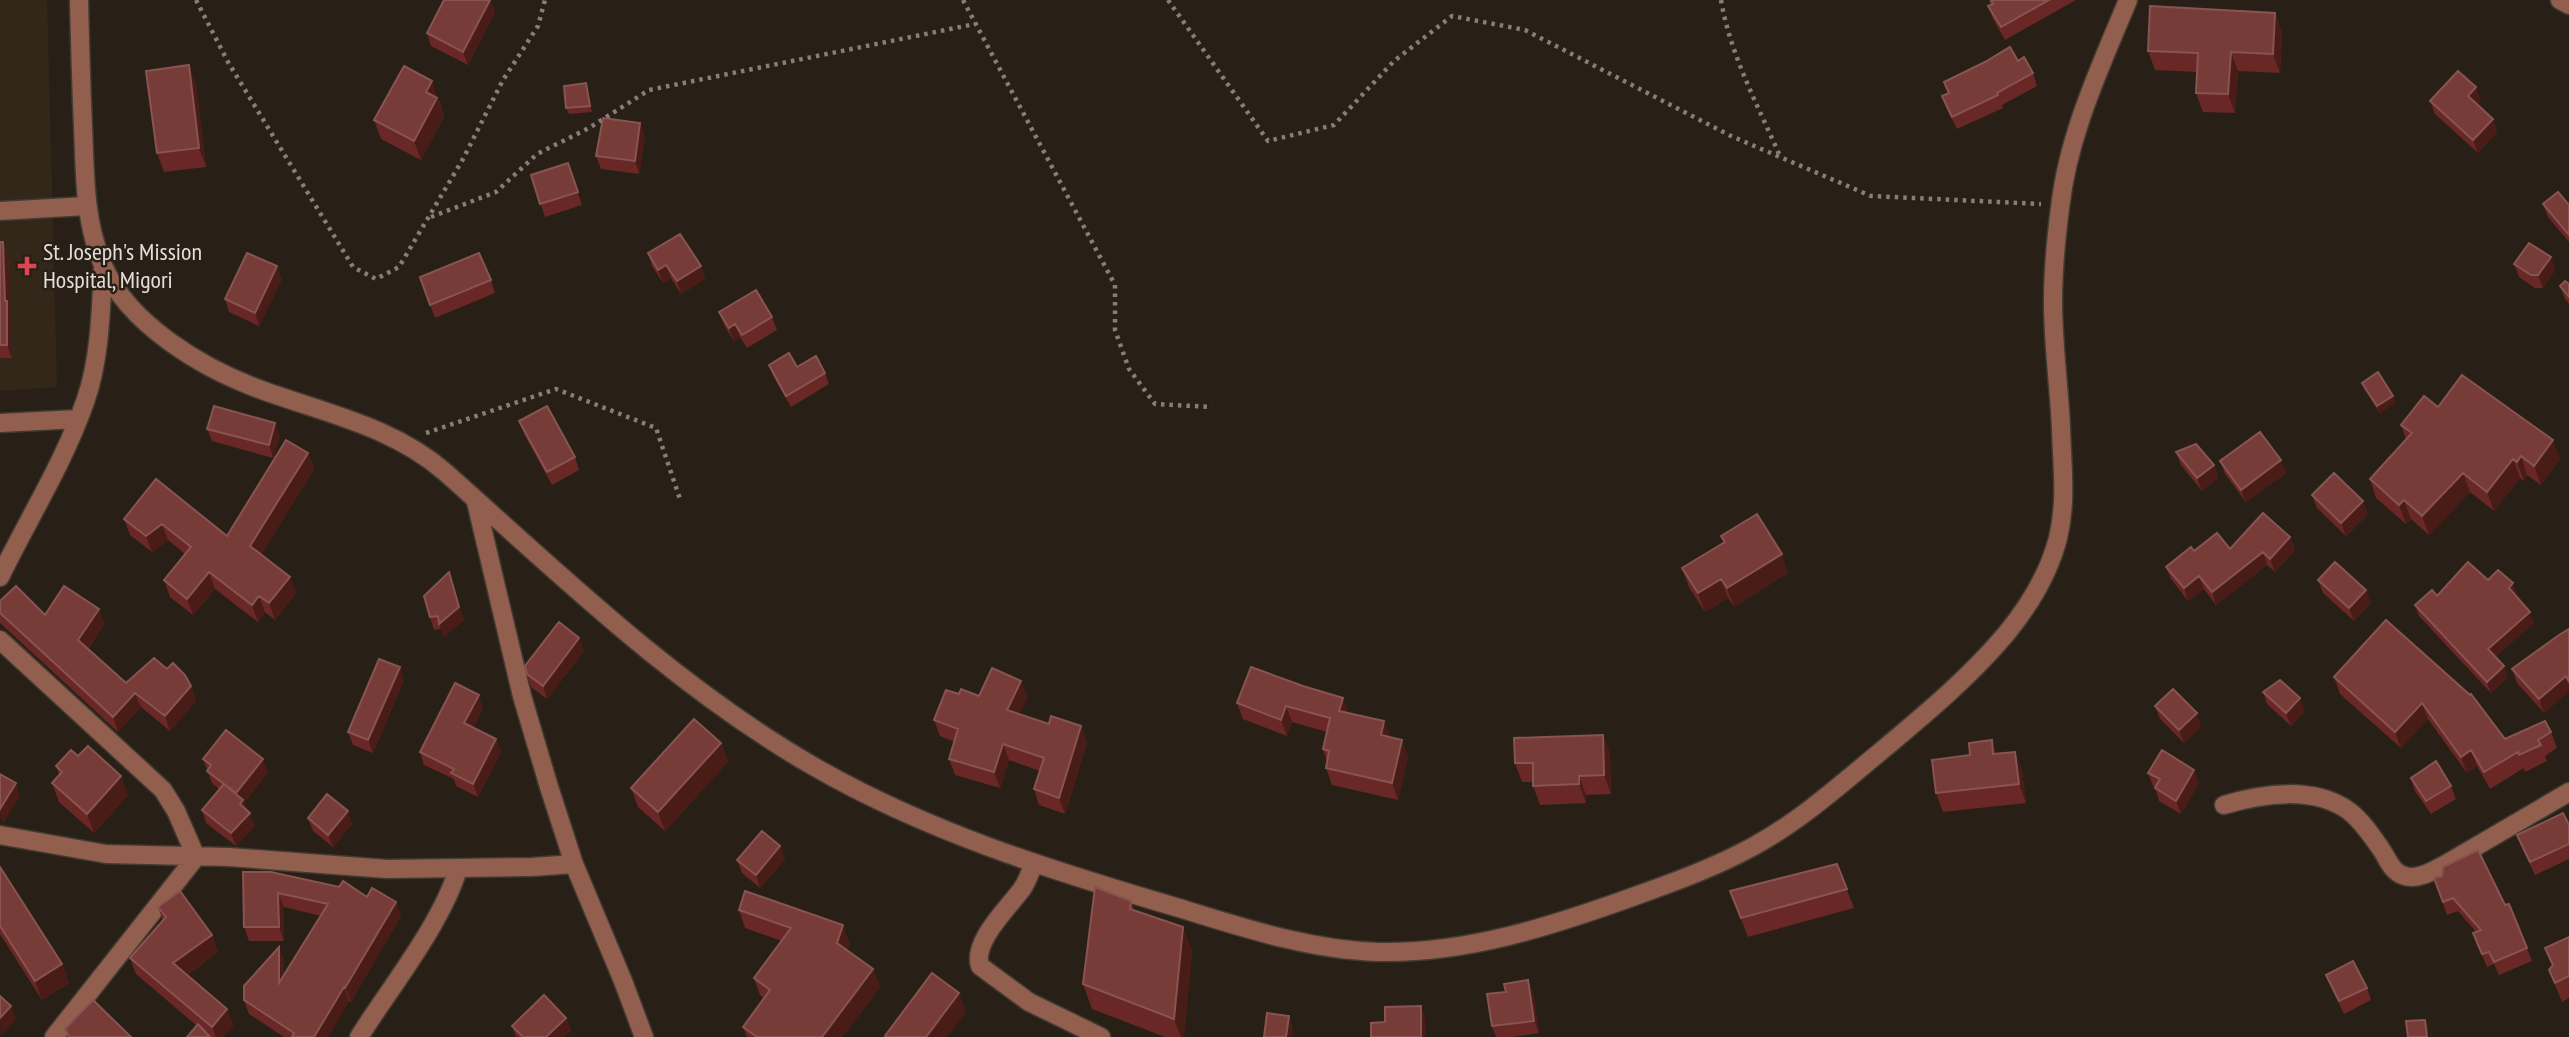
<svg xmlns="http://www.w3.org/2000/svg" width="2569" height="1037" viewBox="0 0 2569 1037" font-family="'PT Sans Narrow',sans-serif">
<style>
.built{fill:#33271a}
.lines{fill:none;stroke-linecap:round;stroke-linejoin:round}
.minor-casing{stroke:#423b32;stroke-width:21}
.path{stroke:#867f78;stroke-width:4.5;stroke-dasharray:3.5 5;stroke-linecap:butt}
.minor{stroke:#925e4d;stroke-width:18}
.wall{fill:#692725}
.shaded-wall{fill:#4a1c17}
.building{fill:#773b38;stroke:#885452;stroke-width:2}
.health-dot{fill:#e0444e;stroke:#282017;stroke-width:2.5}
.labels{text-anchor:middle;stroke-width:5;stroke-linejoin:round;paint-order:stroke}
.poi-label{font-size:24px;fill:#e5dfda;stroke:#282017;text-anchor:start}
</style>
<rect width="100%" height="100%" fill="#282017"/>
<path class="built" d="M0,0H47L57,387L0,391Z"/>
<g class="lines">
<defs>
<path id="minor" d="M79,0C80,42 81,84 83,126C85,173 84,221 103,265C128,324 202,368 259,389C324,413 392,426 445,472C562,576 676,687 813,766C927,832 1053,871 1179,908C1244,928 1310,950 1378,952C1468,954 1555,925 1638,895C1677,881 1718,866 1754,846C1800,821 1840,785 1880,752C1924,715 1969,678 2006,634C2029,606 2049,573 2058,538C2067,501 2062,465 2061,428C2059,386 2053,344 2053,302C2053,272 2056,239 2060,208C2068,135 2100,68 2128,0
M2560,0L2569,5
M0,211L86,206
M0,423L78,419
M476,502L522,696L549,787L574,864L623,981L644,1037
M0,577C28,519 65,461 86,399C100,358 101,310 103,267
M0,640L163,790L176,811L196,857L54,1037
M2224,805C2263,793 2314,786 2349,811C2362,821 2372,836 2381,849C2388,859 2392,873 2405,876C2419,880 2434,870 2446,864L2569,792
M0,835L106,854L229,857L387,869L532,867L574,864
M1034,864C1030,872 1027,882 1022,889C1008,908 972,942 980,966L1029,1002L1101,1037
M359,1037C390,988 442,923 458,869"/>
</defs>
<use href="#minor" class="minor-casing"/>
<path class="path" d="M196,0L228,62L353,267L376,279L399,267L463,159L503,80L538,26L545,0
M963,0L1115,285V330L1129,369L1155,404L1212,407
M1168,0L1268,141L1334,125L1394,61L1452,16L1525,30L1731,136L1871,196L2041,204
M1721,0C1730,54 1758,106 1780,156
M431,217L496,192L537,154L589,128L649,90L975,24
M426,433L556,389L656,428L681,502"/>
<use href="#minor" class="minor"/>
</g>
<path class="wall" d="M490,0L495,12L468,65L431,46L427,33Z
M1989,0H2076L2005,40L1993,19L1988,6L1991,5Z
M2275,13L2282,32L2280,73L2238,71L2235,113L2203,112L2196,93L2197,72L2155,70L2148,51Z
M2018,61L2033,73L2037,86L2002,105L2003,108L1957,129L1947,109L1942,96L1948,93L1944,82Z
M196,84L206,167L164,172L157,153Z
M588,90L592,112L569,114L566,108Z
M439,100L444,117L421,160L381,139L374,120Z
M2481,100L2477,104L2493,119L2497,132L2478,153L2435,114L2430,101Z
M645,136L639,174L601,169L596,156Z
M568,163L582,205L545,217L531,175Z
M2543,204L2569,205V242L2548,217Z
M0,242H3L8,255L10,307L12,313V358H0Z
M648,253L701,266L705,279L681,294L671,278L663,283L652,266Z
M2514,264L2555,270L2543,288H2535L2519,277Z
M277,266L282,279L259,326L229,312L225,299Z
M420,277L491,280L495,293L435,318Z
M2569,284V304L2565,299L2560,286Z
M719,312L772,317L777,330L747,348L740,337L734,341L724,325Z
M769,365L797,367L825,373L829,384L791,407L773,376Z
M2362,383L2396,402L2380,413L2364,389Z
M2438,407L2560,459L2541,485L2527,475L2524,481L2520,478L2494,511L2470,492L2429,535L2411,519L2406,524L2376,498L2370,479L2406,439L2401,425Z
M519,421L575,457L579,470L552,485L524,434Z
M207,429L280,436L273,458L212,441Z
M2176,452L2214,465L2218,478L2202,491L2181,465Z
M308,453L314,469L261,555L296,593L275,620L265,612L258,622L215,589L193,615L170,597L164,580L185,554L168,540L152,552L130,535L124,519L156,479L227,536Z
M2281,460L2286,473L2246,502L2225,474L2220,461Z
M2312,495L2368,514L2346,536L2317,508Z
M1721,536L1788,573L1734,607L1728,598L1705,612L1689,587L1682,568L1724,543Z
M2290,537L2295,550L2275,572L2267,565L2216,605L2204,589L2188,601L2171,579L2166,567L2194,551L2230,549Z
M449,572L464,620L444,637L441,629L434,630L430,617Z
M2318,580L2371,603L2354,621L2323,593Z
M2517,594L2516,595L2534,623L2495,657L2504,666L2508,677L2491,693L2419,616L2415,605L2437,596Z
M99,609L104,624L88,649L126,683L167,669L191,686L196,701L170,731L141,707L118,732L0,623V613L45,615Z
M2386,620L2505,739L2551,732L2557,748L2545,756L2547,761L2525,772L2524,768L2490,789L2477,766L2467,773L2428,719L2401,748L2340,694L2334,677Z
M2569,629V691L2544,713L2517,683L2512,669Z
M579,638L584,651L547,699L531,687L527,674Z
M1251,667L1348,713L1384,721L1390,737L1408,757L1398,800L1332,785L1326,768L1327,762L1323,749L1327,732L1292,722L1287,736L1243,719L1237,703Z
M404,680L373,753L353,745L348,732Z
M1021,681L1027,698L1019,714L1049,724L1081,726L1087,743L1065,814L1039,805L1034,789L1040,771L1009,760L1000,788L955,775L949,759L955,742L940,736L934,720L959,694L979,696Z
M2263,692L2305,711L2291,726L2267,704Z
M2155,706L2201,726L2184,743L2160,719Z
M483,708L473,728L496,739L501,752L478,797L456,786L454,779L424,765L420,752Z
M1603,735L1610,754L1611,794L1586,795V803L1540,805L1533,786V782H1522L1515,763Z
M721,743L728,762L665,831L638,807L631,788Z
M2015,752L2022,771L2026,803L1943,812L1936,793L1997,754Z
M78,756L128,795L94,833L59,802L52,783L59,775L56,766Z
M203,759L268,772L244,803L255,826L236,846L206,823L202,810L220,790L212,783Z
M2148,773L2199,783L2181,814L2159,801L2155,787L2153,786Z
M2411,778L2451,786L2456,799L2431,814L2415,791Z
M308,818L352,824L333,847L313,831Z
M2569,825V859L2535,875L2522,848L2517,835Z
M780,846L785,859L760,888L742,873L737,860Z
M1837,864L1854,908L1748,937L1730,891Z
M0,867L62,964L69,983L42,1000L0,934Z
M243,872L367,897L401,916L351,1002L349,1001L328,1037H284L249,1014L244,1000L279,947L284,961V975L321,916L284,907V941H249L244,927Z
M2434,878L2505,905L2527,948L2532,961L2499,975L2494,964L2487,967L2473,933L2476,932L2458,911L2447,915Z
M1131,901L1134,910L1183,927L1192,952L1184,1037H1165L1092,1009L1083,984Z
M158,907L212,935L218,952L187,975L227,1009L233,1026L223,1037H210L136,974L130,958L163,921Z
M739,910L850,943L847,950L873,969L880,987L842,1037H747L743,1027L764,998L760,995L754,978L782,941L745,928Z
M2569,937V998L2562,1002L2549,970L2552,966L2545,948Z
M2326,975L2367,988L2371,1000L2344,1014L2331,987Z
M1506,992L1533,993L1539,1033L1513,1037H1496L1492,1026Z
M566,1018L571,1031L564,1037H516L512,1026Z"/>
<path class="shaded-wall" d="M490,0L495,12L468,65L463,52Z
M2275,13L2282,32L2280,73L2273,54Z
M2231,52L2238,71L2235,113L2228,94Z
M189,65L196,84L206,167L199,148Z
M432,81L444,117L421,160L414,141L426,92Z
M586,83L588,90L592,112L590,106Z
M2476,87L2481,100L2472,109L2468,96Z
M2493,119L2497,132L2478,153L2473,140Z
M640,123L645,136L639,174L635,161Z
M3,242L8,255L10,307L12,313V358L7,345Z
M2551,257L2555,270L2543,288L2538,275Z
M666,265L671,278L663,283L658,270Z
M277,266L282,279L259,326L255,313Z
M701,266L705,279L681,294L677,281Z
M735,324L740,337L734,341L729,328Z
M2393,396L2396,402L2380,413L2377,406Z
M275,423L280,436L273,458L269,445Z
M2553,440L2560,459L2541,485L2534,466Z
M308,453L314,469L256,563L250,546Z
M2521,456L2527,475L2524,481L2517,462Z
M2513,459L2520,478L2494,511L2487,492Z
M2281,460L2286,473L2246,502L2241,490Z
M2214,465L2218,478L2202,491L2197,478Z
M2463,473L2470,492L2429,535L2422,516Z
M2404,500L2411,519L2406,524L2399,505Z
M2363,501L2368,514L2346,536L2341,523Z
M162,524L168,540L152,552L146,536Z
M2290,537L2295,550L2275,572L2270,559Z
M2263,552L2267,565L2216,605L2212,592Z
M1782,554L1788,573L1734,607L1727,588Z
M209,572L215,589L193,615L187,599Z
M449,572L464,620L444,637L439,624Z
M2199,576L2204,589L2188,601L2184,588Z
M290,577L296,593L275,620L269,603Z
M1721,579L1728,598L1705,612L1698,593Z
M2513,583L2517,594L2513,599L2509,588Z
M2366,590L2371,603L2354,621L2349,608Z
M259,596L265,612L258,622L252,605Z
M99,609L104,624L83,655L78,640Z
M2530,612L2534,623L2492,660L2488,649Z
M579,638L584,651L547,699L543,686Z
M2504,666L2508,677L2491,693L2487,682Z
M400,667L404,680L373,753L368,740Z
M2566,676L2569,686V691L2544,713L2539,699Z
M1021,681L1027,698L1013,726L1007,710Z
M191,686L196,701L170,731L165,716Z
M135,693L141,707L118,732L113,717Z
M479,695L483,708L469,736L464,723Z
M1343,698L1349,714L1339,711Z
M2300,698L2305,711L2291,726L2286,713Z
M2422,703L2428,719L2401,748L2395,732Z
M1286,706L1292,722L1287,736L1281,720Z
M2197,713L2201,726L2184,743L2179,730Z
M1384,721L1390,738L1381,735Z
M1081,726L1087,743L1065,814L1059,798Z
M1603,735L1610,754L1611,794L1604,775Z
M496,739L501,752L478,797L473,784Z
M1402,740L1408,757L1398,800L1392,783Z
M1992,740L1999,759L1993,754Z
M721,743L728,762L665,831L658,812Z
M1003,744L1009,760L1000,788L994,772Z
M2471,750L2477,766L2467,773L2461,757Z
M2015,752L2022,771L2026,803L2019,784Z
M263,759L268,772L244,803L248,813L245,817L236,793Z
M2194,770L2199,783L2181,814L2176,801Z
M121,776L128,795L94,833L87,814Z
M1579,776L1586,795V803L1579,784Z
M16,783L20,796L3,824L0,815V809Z
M348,811L352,824L333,847L328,835Z
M250,813L255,826L236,846L231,833Z
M780,846L785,859L760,888L756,875Z
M278,893L284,907V941L279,927Z
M396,902L401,916L351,1002L345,988Z
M843,925L850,943L844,961L837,943Z
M1183,927L1192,952L1184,1037H1181L1174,1019Z
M212,935L218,952L179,980L173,963Z
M279,947L284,961V997L279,983Z
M62,964L69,983L42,1000L35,981Z
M873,969L880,987L842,1037H822Z
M1528,980L1533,993L1539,1033L1534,1021Z
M344,987L349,1001L328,1037H314Z
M959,993L966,1012L947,1037H926Z
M11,1006L16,1019L1,1035L0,1018Z
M1421,1006L1425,1017L1426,1037H1421Z
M227,1009L233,1026L223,1037H216L212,1027Z
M1289,1016L1293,1028L1292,1037H1286Z
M566,1018L571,1031L564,1037H546Z
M2425,1020L2428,1026V1037H2427Z"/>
<path class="building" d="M444,0H490L463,52L427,33Z
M1991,0H2049L2001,27L1988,6L1993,4Z
M2150,6L2275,13L2273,54L2231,52L2228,94L2196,93L2198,53L2148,51Z
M2010,47L2018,61L2024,57L2033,73L1997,93L1998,95L1952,117L1942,96L1949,93L1944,82L1985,62Z
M189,65L199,148L157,153L146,71Z
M404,66L432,81L426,92L437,98L414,141L374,120Z
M2458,71L2476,87L2468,96L2493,119L2473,140L2430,101Z
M586,83L590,106L566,108L564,86Z
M603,118L640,123L635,161L596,156Z
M568,163L578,192L540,204L531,175Z
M2558,192L2569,205V235L2543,204Z
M680,234L701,266L677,281L666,265L658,270L648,253Z
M0,242H3L5,301H7V345H0Z
M2529,243L2551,257L2538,275H2531L2514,264Z
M247,253L277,266L255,313L225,299Z
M479,253L491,280L430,305L420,277Z
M2565,281L2569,284V297L2560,286Z
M756,290L772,317L742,335L735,324L729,328L719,312Z
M789,353L797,367L816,356L825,373L786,396L769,365Z
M2378,372L2393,396L2377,406L2362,383Z
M2462,375L2553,440L2534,466L2521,456L2517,462L2513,459L2487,492L2463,473L2422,516L2404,500L2399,505L2370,479L2412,433L2401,425L2424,396L2438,407Z
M214,406L275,423L269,445L207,429Z
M547,406L575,457L547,472L519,421Z
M2260,432L2281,460L2241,490L2220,461Z
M286,440L308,453L250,546L290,577L269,603L259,596L252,605L209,572L187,599L164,580L191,547L162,524L146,536L124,519L156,479L227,536Z
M2196,444L2214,465L2197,478L2176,452Z
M2334,473L2363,501L2341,523L2312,495Z
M2263,513L2290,537L2270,559L2263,552L2212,592L2199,576L2184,588L2166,567L2191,547L2194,551L2217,533L2230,549Z
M1757,514L1782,554L1727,588L1721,579L1698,593L1682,568L1725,542L1721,536Z
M2335,562L2366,590L2349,608L2318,580Z
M2468,562L2488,580L2498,570L2513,583L2509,588L2530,612L2488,649L2504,666L2487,682L2415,605L2432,590L2437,596Z
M449,572L459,607L439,624L438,616L430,617L424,596Z
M16,586L45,615L64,586L99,609L78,640L126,683L154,658L167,669L173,663L185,675L191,686L165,716L135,693L113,717L0,613V601Z
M2386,620L2470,695L2471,694L2505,739L2545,721L2551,732L2538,740L2541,745L2519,755L2518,752L2484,772L2471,750L2461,757L2422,703L2395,732L2334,677Z
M559,622L579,638L543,686L527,674L525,666Z
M2569,629V682L2566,676L2539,699L2512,669L2559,635Z
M379,659L400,667L368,740L348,732Z
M1251,667L1303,686L1343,698L1339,711L1384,721L1381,735L1402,740L1392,783L1326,768L1329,751L1323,749L1330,718L1286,706L1281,720L1237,703Z
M992,668L1021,681L1007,710L1049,724L1051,716L1081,726L1059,798L1034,789L1044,758L1003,744L994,772L949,759L958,729L934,720L946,690L959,694L961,689L979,696Z
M2280,680L2300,698L2286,713L2263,692Z
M455,683L479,695L464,723L496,739L473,784L451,773L454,769L420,752Z
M2173,689L2197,713L2179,730L2155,706Z
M694,719L721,743L658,812L631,788Z
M226,730L263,759L236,793L207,771L211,765L203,759Z
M1603,735L1604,775L1579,776V784L1533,786V763H1515L1514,738Z
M1992,740L1993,754L2015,752L2019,784L1936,793L1932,760L1970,755L1969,743Z
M88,746L121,776L87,814L52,783L62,772L56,766L71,750L78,756Z
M2162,750L2194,770L2176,801L2155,788L2160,779L2148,773Z
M2436,761L2451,786L2426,801L2411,778Z
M0,774L16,783L0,809Z
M224,784L243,800L240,804L250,813L231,833L202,810Z
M327,794L348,811L328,835L308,818Z
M2563,813L2569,825V844L2530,862L2517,835Z
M762,831L780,846L756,875L737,860Z
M2478,850L2505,905L2509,904L2527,948L2494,962L2489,952L2482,954L2473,933L2481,930L2453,898L2443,902L2434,878L2442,876L2443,867Z
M1837,864L1847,889L1741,918L1730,891Z
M0,867L62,964L35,981L0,926Z
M243,872H271L339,887L343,881L367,897L372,888L396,902L345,988L344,987L314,1037H292L294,1033L244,1000V986L279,947V983L328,904L278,893L279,927H244Z
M1095,887L1131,901L1130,909L1183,927L1174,1019L1083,984Z
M180,891L212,935L173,963L227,1009L212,1027L130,958L166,917L158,907Z
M745,891L843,925L837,943L873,969L822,1037H757L743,1027L770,990L754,978L791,928L739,910Z
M2569,937V976L2555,983L2549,970L2553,965L2545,948Z
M2353,961L2367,988L2339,1001L2326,975Z
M932,973L959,993L926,1037H887L885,1036Z
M1528,980L1534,1021L1492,1026L1487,994L1506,992L1504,984Z
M544,995L566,1018L546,1037H523L512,1026Z
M0,996L11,1006L0,1018Z
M93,1000L131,1037H69L65,1029Z
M1421,1006V1037H1371V1023L1385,1022V1007Z
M1267,1013L1289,1016L1286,1037H1264Z
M2425,1020L2427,1037H2408L2406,1021Z
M198,1024L210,1037H187Z"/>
<path class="health-dot" d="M23.5 255.5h7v7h7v7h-7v7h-7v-7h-7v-7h7z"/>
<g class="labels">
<g class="poi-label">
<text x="43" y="260">St. Joseph's Mission<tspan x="43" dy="28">Hospital, Migori</tspan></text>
</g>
</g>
</svg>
